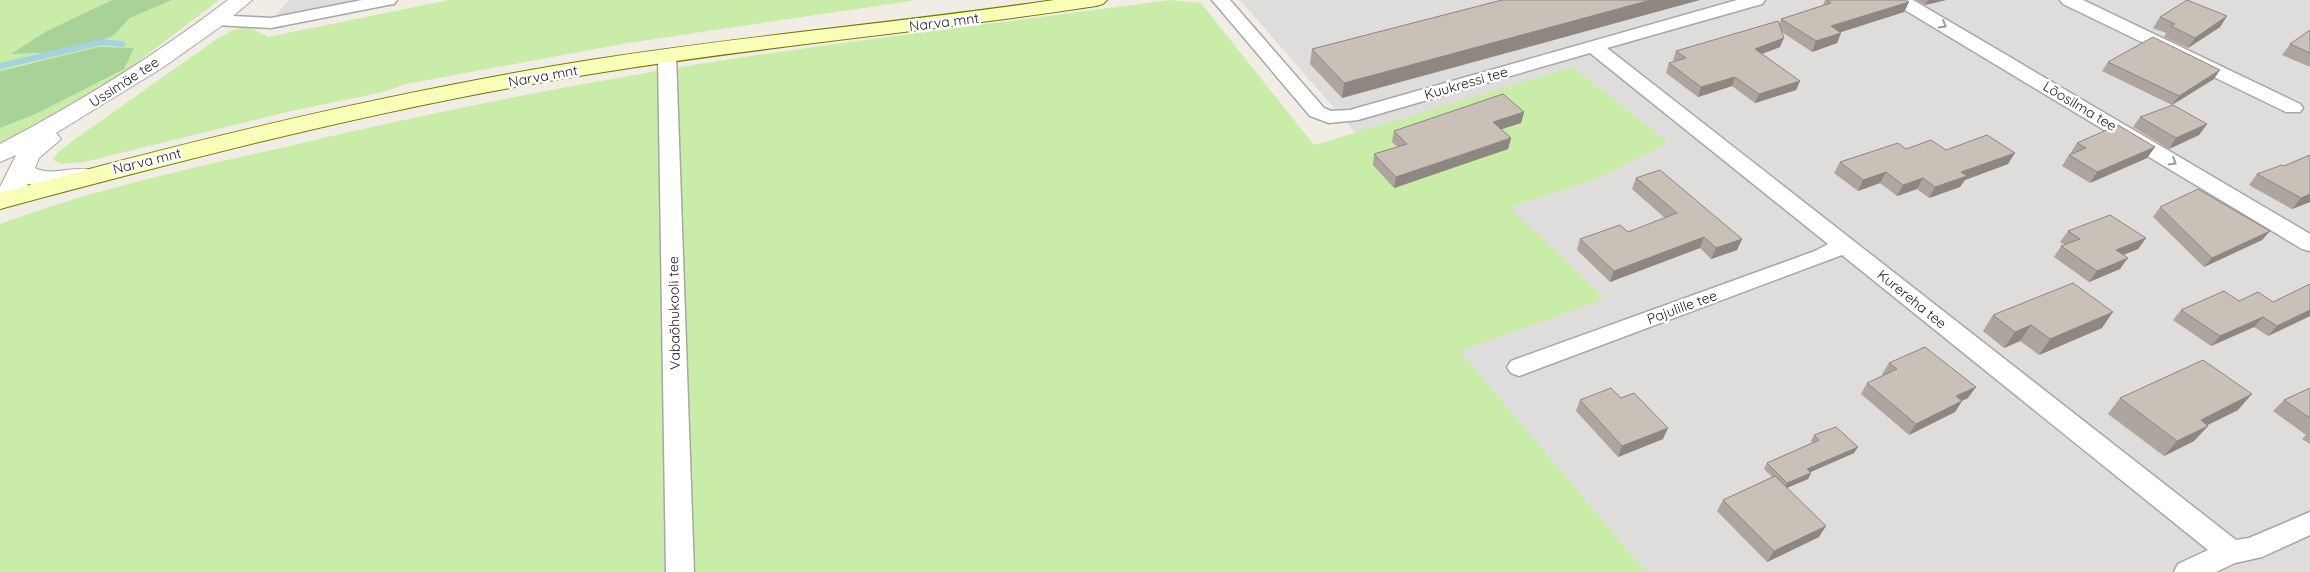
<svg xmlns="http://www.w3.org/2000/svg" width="2310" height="572" viewBox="0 0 2310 572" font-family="Quicksand,sans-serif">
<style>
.residential{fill:#dedddc}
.grass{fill:#c9eda9}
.forest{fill:#a8d298}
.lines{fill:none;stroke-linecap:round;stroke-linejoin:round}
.stream{stroke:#a4d2e0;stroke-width:6}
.minor-casing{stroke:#a7a7a7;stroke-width:3}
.tertiary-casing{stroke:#a7a7a7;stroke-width:2}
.secondary-casing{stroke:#6d7d00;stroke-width:2}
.minor{fill:#fff;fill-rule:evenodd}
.tertiary{fill:#fff;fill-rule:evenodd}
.secondary{fill:#f8fdb7;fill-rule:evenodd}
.wall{fill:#ada59e}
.shaded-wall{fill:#8d8681}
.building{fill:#c9c0b8;stroke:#8d8681}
.oneway{stroke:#9b9b9b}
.labels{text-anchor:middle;stroke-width:5;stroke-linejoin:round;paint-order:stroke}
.street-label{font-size:14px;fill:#202020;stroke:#fff}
</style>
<rect width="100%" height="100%" fill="#f1ede5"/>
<path class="residential" d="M289,0H356L273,18Z
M1240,0H2310V572H1646L1459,351L1509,207L1595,180L1669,143L1356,133Z"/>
<path class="grass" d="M0,0H112L12,54L46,53L112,37L130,18L172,0H219L127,70L49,118L0,144V128L36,114L123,69L31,63L0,71Z
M449,0H917L628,43L406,84L383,92L287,112L84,162L62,164L53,160L58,152L75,139L214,41C238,27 243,22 268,37Z
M1169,0L1201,3L1314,145L1573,67L1669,143L1595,180L1510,207L1605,299L1460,351L1646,572H0V224C93,189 192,168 289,146C430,112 574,84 718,61C867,38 1018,21 1169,0Z"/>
<path class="forest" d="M112,0H172L130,18L112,37L46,53L11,54L45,32Z
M99,47L134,48L124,69L36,114L0,128V71Z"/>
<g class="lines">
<path class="stream" d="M0,66L102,42L122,44"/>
<defs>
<path id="minor" d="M362,0H397L394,4L388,5L271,28L216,25L210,24L207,20L210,16L216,15L271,18Z
M1212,0H1230L1324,108L1331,111L1350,110L1737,0H1765L1762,4L1607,48L2236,540L2249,538L2310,512V535L2262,557L2235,563L2216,572H2174L2178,564L2208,550L1842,255L1527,373L1519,376L1511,373L1507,367L1511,361L1815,251L1828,244L1590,53L1358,120L1329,123L1310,116Z
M1892,0H1913L2310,234V251L2302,249L1895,4Z
M2060,0H2083L2300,104L2303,108L2300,112H2286L2063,4Z
M667,50L673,51L676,55L694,572H666L658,55L661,51Z"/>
<path id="tertiary" d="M228,0H252L220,27L162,68L56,133L61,139L39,158L35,168C53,177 73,165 92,170L96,176L92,182L50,188L28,184C22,196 13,206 0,209V187L16,155L0,162V144C80,102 156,55 228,0Z"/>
<path id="secondary" d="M1054,0H1107L1103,4L1096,6C926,32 754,47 585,75C386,107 194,157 0,209V193C192,140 386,93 584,61C740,36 898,23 1054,0Z"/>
</defs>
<use href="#minor" class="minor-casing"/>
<use href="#tertiary" class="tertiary-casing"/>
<use href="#secondary" class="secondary-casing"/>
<use href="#minor" class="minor"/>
<use href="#tertiary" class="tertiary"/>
<use href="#secondary" class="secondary"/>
</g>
<path class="wall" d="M1502,0L1342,98L1310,64L1312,49Z
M1824,0H1906L1909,2L1904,12L1840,32L1841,33L1837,43L1812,52L1782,32L1780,47L1762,54L1800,81L1796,90L1755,103L1732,86L1698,97L1666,73L1669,63L1675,61L1673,60L1676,51L1779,24L1781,19L1823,5L1825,0Z
M1916,0H1946L1925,5Z
M2227,16L2220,27L2188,48L2164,37L2166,33L2153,28L2160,17Z
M2310,30V67L2282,55L2290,44Z
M2108,62L2214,79L2172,105L2102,71Z
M1524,112L1521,123L1501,129L1511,138L1508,149L1394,188L1373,165L1374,154L1398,147L1392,142L1394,131Z
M2140,117L2207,124L2199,135L2169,149L2133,127Z
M2077,143L2155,147L2147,158L2090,183L2062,166L2069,155L2070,154Z
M1906,149L1946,150L2008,164L1965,180L1960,187L1929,198L1917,189L1897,196L1880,183L1858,191L1834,173L1840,162Z
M2310,155V202L2292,209L2249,185L2257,174L2284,166Z
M1636,178L1742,239L1737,250L1711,259L1700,248L1610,282L1577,250L1580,239L1628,232L1665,218L1632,189Z
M2160,207L2270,231L2262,240L2204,267L2153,217Z
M2068,231L2146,238L2138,249L2123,255L2120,269L2089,282L2054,257L2061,246L2065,245L2060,242Z
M2310,284V316L2268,336L2254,327L2211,346L2173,320L2181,310L2239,301L2273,302Z
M1993,315L2102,328L2039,355L2020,341L2004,348L1983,331Z
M1889,363L1968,398L1962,401L1955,412L1909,435L1861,394L1867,383L1884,375L1882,374Z
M2310,388V444L2302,439L2306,435L2273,411L2284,400Z
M1621,398L1663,439L1618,457L1576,411L1580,400Z
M2120,398L2238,410L2208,425V426L2194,441L2164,456L2108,414Z
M1814,435L1854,453L1810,472L1811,473L1808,479L1787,488L1819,537L1767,562L1717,511L1723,500L1772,477L1764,469L1767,463L1813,443L1811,441Z"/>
<path class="shaded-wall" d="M1651,0H1700L1342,98L1344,83Z
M1928,0H1946L1925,5Z
M1909,2L1904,12L1826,37L1831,26Z
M2227,16L2220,27L2188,48L2195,38Z
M1841,33L1837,43L1812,52L1816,41Z
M1784,38L1780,47L1751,58L1755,49Z
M2220,70L2214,79L2172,105L2179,96Z
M1735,77L1732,86L1698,97L1701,87Z
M1800,81L1796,90L1755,103L1759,94Z
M1524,112L1521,123L1490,133L1493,122Z
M2207,124L2199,135L2169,149L2176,138Z
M1511,138L1508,149L1394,188L1396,177Z
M2155,147L2147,158L2090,183L2097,172Z
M2015,153L2008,164L1965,180L1960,187L1929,198L1935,187L1961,172Z
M1886,172L1880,183L1858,191L1863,180Z
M1923,178L1917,189L1897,196L1903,185Z
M2310,194V202L2292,209L2301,198Z
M2270,231L2262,240L2204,267L2212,258Z
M1704,237L1700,248L1610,282L1614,271Z
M2146,238L2138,249L2108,261L2116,250Z
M1742,239L1737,250L1711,259L1716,248Z
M2128,258L2120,269L2089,282L2097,271Z
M2310,310V316L2268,336L2277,326Z
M2113,312L2102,328L2039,355L2050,339Z
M2263,317L2254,327L2211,346L2220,336Z
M2031,325L2020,341L2004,348L2015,332Z
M1976,387L1968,398L1949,407L1956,396Z
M2252,394L2238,410L2187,435L2201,420Z
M1962,401L1955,412L1909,435L1916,424Z
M2208,426L2194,441L2164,456L2177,441Z
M1668,428L1663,439L1618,457L1622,446Z
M1858,447L1854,453L1804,475L1807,469Z
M1811,473L1808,479L1784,489L1787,483Z
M1826,526L1819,537L1767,562L1774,551Z"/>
<path class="building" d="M1502,0H1651L1344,83L1312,49Z
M1827,0H1906L1909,2L1831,26L1841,33L1816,41L1781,19L1831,3Z
M2187,0L2227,16L2195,38L2171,26L2175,24L2160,17Z
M1778,21L1784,38L1755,49L1800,81L1759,94L1735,77L1701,87L1669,63L1686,58L1676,51Z
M2310,30V53L2290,44Z
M2153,37L2220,70L2179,96L2108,62Z
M1503,94L1524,112L1493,122L1511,138L1396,177L1374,154L1407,144L1394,131Z
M2173,105L2207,124L2176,138L2140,117Z
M2118,125L2155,147L2097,172L2069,155L2086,148L2077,143Z
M1987,135L2015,153L1961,172L1967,176L1935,187L1923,178L1903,185L1886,172L1863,180L1840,162L1898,143L1906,149L1931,140L1946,150Z
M2310,155V194L2301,198L2257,174L2282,165L2284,166Z
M1660,170L1742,239L1716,248L1704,237L1614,271L1580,239L1620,225L1628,232L1677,213L1636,178Z
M2198,189L2270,231L2212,258L2160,207Z
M2110,215L2146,238L2116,250L2128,258L2097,271L2061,246L2080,239L2068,231Z
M2073,283L2113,312L2050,339L2031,325L2015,332L1993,315Z
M2310,284V310L2277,326L2263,317L2220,336L2181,310L2224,291L2239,301L2258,292L2273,302Z
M1925,347L1976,387L1956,396L1962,401L1916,424L1867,383L1897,369L1889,363Z
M2203,360L2252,394L2201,420L2208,426L2177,441L2120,398Z
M1611,388L1621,398L1634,393L1668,428L1622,446L1580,400Z
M2310,388V418L2284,400Z
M1836,427L1858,447L1807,469L1811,473L1787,483L1767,463L1819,440L1814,435Z
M1775,476L1826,526L1774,551L1723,500Z"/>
<defs><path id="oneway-chevron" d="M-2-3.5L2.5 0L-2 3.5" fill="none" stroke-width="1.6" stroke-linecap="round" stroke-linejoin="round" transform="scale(1.25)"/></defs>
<g class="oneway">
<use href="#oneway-chevron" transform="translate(1943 25) rotate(31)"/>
<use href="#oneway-chevron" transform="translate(2173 162) rotate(31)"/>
</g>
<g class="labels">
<g class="street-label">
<text transform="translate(944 22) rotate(-7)" y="5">Narva mnt</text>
<text transform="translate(543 76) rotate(-10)" y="5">Narva mnt</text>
<text transform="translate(124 82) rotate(-33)" y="5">Ussimäe tee</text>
<text transform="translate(1466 83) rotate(-16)" y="5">Kuukressi tee</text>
<text transform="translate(2080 106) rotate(31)" y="5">Lõosilma tee</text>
<text transform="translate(147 161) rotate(-14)" y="5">Narva mnt</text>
<text transform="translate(1912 299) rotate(39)" y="5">Kurereha tee</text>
<text transform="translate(1682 307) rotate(-20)" y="5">Pajulille tee</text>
<text transform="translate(674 313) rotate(-91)" y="5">Vabaõhukooli tee</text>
</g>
</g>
</svg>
